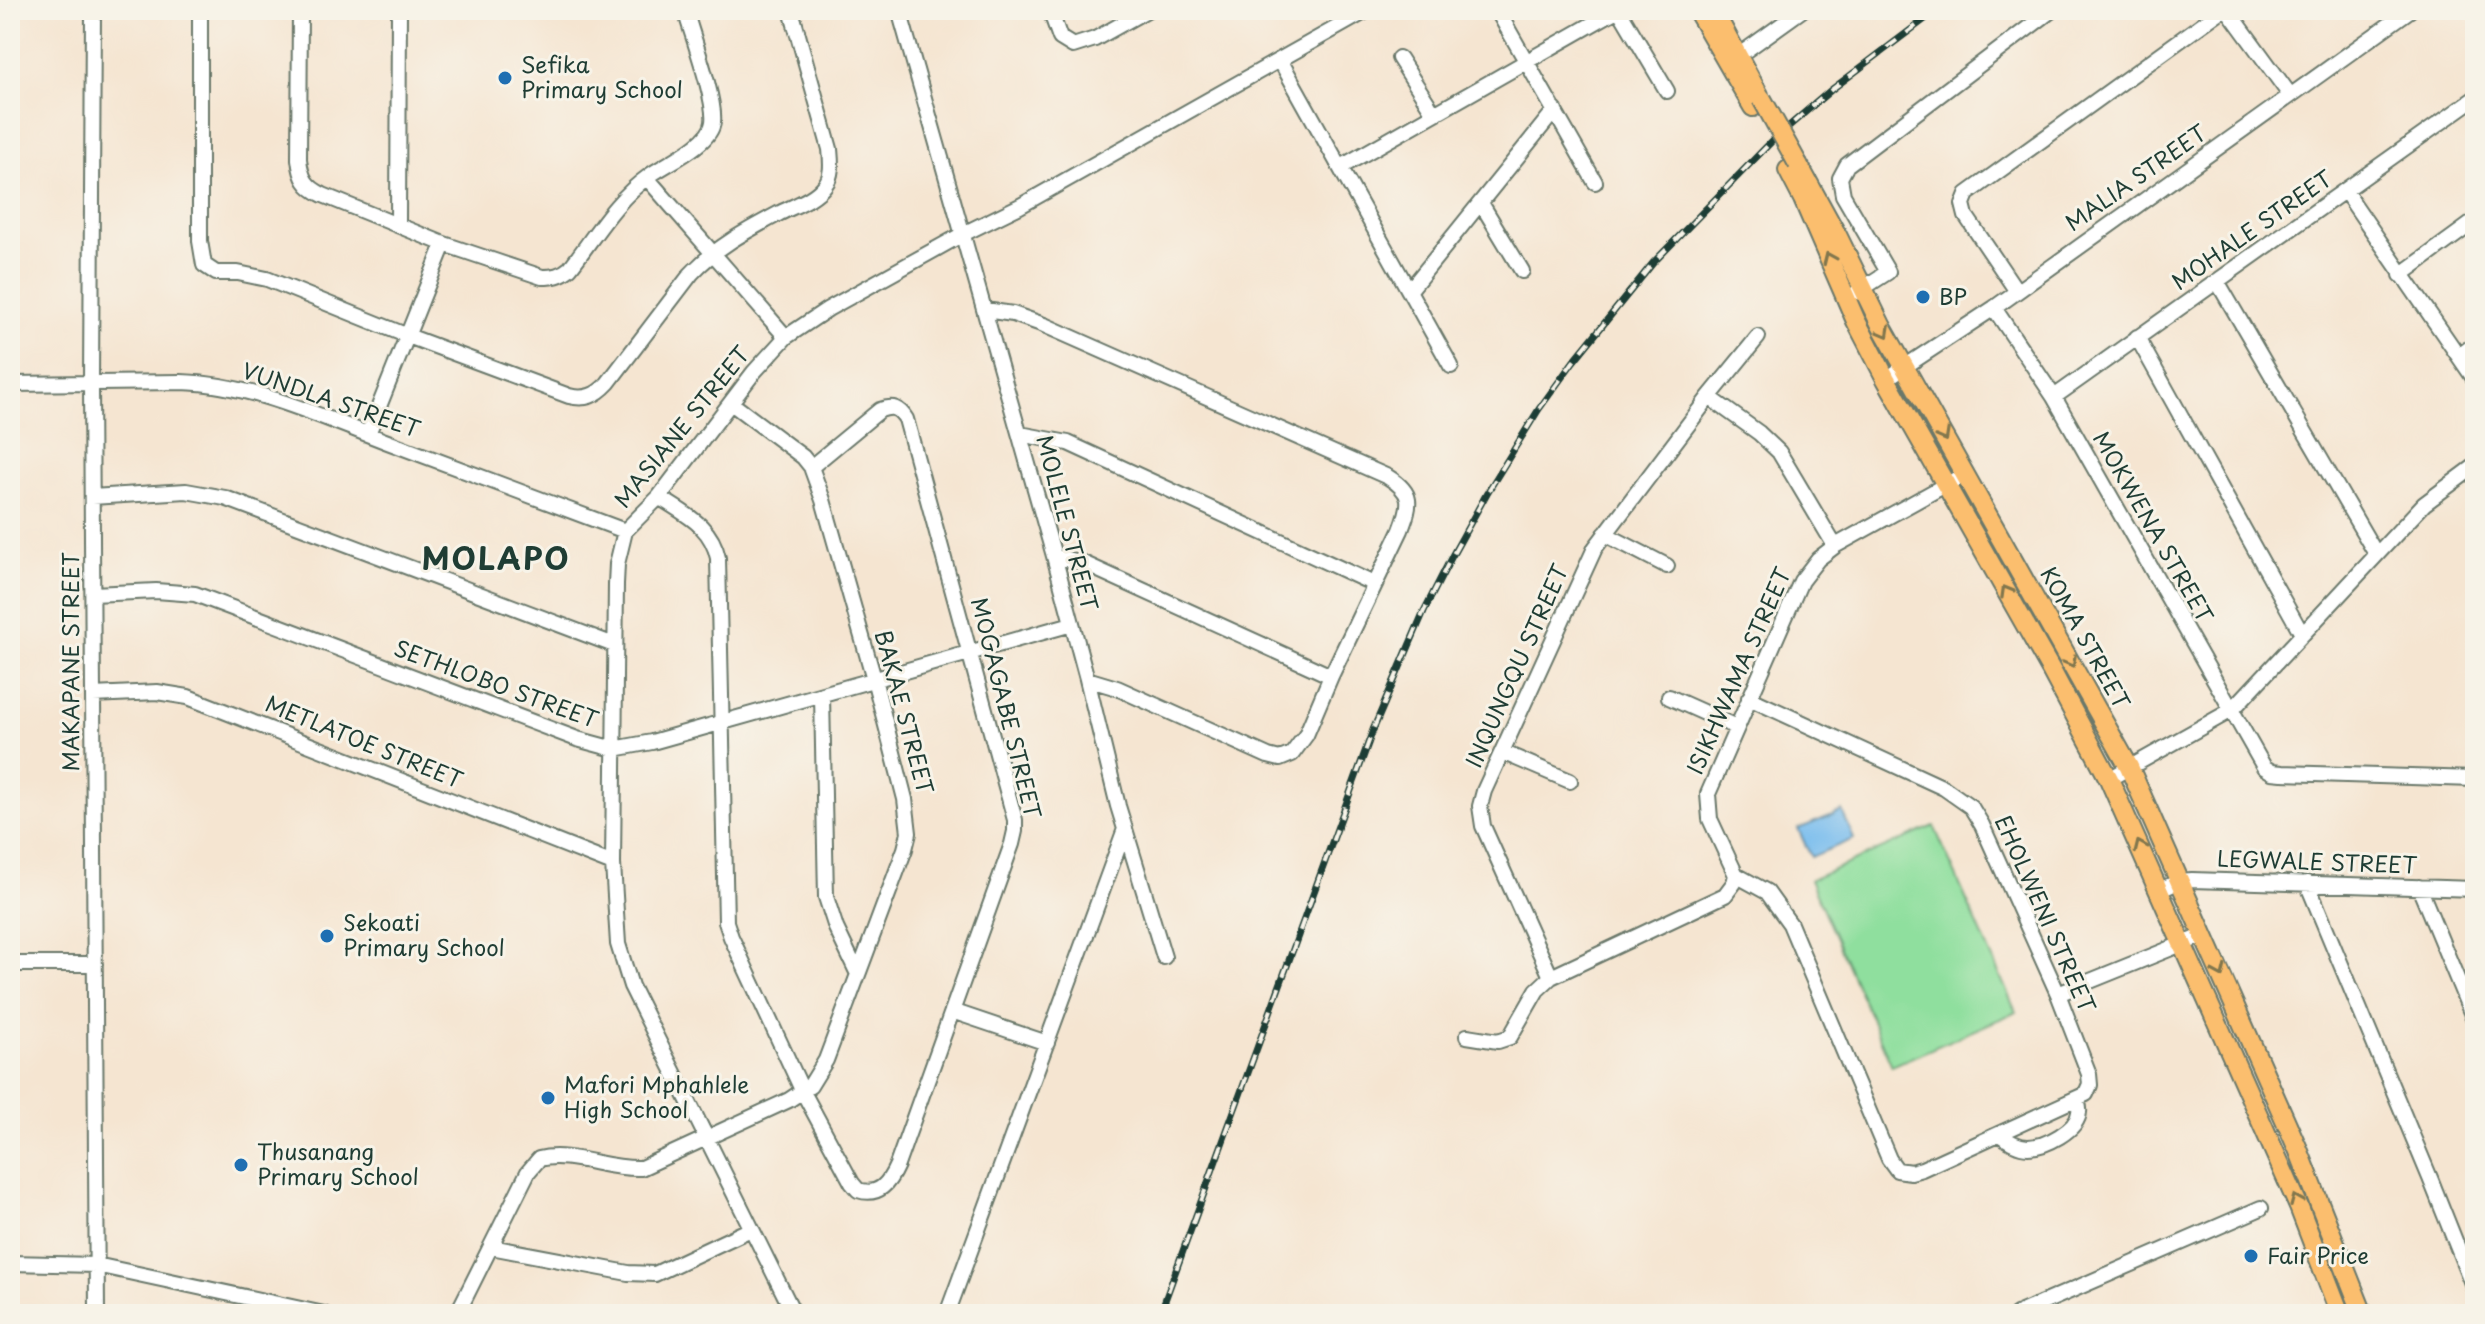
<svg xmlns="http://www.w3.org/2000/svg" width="2485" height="1324" viewBox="0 0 2485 1324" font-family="'Playpen Sans',sans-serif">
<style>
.green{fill:#8fdf9e;stroke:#578e69;stroke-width:2}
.water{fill:#77bcee;stroke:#4b7c91;stroke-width:2}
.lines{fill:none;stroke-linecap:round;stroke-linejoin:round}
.minor-casing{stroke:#6a786b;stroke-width:18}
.major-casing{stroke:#6a786b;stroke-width:22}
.minor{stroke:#fff;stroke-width:14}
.major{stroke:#fbbe6e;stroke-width:18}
.rail-casing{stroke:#1f3d34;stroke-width:7}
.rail{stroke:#f7f3e8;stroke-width:4;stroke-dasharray:12;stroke-linecap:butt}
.major-bridge-casing{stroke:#6a786b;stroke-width:22;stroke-linecap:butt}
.major-bridge{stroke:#fbbe6e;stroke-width:18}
.oneway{stroke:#82774e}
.poi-dot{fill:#1f6fb2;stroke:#f7f3e8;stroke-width:3}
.labels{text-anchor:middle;stroke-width:6;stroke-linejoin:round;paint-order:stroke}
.poi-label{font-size:22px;fill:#1f3d34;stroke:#f7f3e8;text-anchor:start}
.street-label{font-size:22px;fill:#1f3d34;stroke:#f7f3e8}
.district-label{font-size:30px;font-weight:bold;letter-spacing:2px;fill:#1f3d34;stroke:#f7f3e8}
</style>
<rect width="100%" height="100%" fill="#f7f3e8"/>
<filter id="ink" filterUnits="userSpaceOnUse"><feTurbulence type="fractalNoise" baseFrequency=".0125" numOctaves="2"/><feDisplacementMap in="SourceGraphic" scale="16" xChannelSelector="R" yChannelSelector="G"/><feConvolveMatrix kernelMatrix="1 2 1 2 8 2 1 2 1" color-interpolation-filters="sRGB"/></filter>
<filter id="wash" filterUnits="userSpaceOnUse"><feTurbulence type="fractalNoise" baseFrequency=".006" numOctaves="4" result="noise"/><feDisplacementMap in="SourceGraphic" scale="32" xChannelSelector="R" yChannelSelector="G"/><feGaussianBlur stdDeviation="1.8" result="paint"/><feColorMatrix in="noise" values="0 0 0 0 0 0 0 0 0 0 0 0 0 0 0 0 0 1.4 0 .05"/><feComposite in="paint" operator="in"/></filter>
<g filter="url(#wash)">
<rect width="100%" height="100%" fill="#f5e5d1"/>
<path class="green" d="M1934,826L2016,1012L1892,1066L1810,880Z"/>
<path class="water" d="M1842,811L1854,839L1811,857L1798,829Z"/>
</g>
<g filter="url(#ink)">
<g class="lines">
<defs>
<path id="minor" d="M93,10L91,384L97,1314
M200,10V241L204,265L216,273H238L267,279L408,336L569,396C585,400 596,396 608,383L691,274C716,247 746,231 778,214C793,206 815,199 825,185C833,175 831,161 830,149L791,10
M300,10L299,159C301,178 306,187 323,195L444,244L542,277C553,277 561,276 570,268C595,236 615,200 649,176C667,163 711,144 713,122C716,100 692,35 685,10
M899,10L1054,556L1087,679L1118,806L1164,957
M1050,10L1060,38L1073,46L1095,39L1147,10
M1497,10L1595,182
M1619,10L1667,91
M2228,10L2290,95
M1399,58L1434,113
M1280,60L1451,366
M1731,61L1802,10
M1341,167L1617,10
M647,178L786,337
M2345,191L2475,380
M1481,203L1522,271
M398,223L399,10
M2401,275L2475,221
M2217,281L2376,554
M2016,290L1966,216L1963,204L1967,194L2222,10
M1409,291L1555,110
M1857,292L1888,272L1843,195L1840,178L1847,165L2052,10
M1994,308L2054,397L2264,767L2272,772L2282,773L2475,779
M985,310L1013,314L1044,325L1388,477C1414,493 1411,504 1401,530L1331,676L1306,735L1292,754L1280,759L1268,756L1117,688L1087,679
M2137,337L2302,634
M2459,356L2475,344
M1886,379L1994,308L2410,10
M10,384L181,382C252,384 319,416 385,441C465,471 545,501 625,531
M1709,397L1759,433L1779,452L1835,546
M2054,397L2475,98
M368,434L444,244
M1020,434L1068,443L1374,584
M92,497L186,491L225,498L614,645
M659,497C686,515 711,525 718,558L726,922L731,937L803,1092L852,1183L858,1190C879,1197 889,1183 897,1165L1012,844L1015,831V820L906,419C899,408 893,405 880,410L811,467
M1605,534L1667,566
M1054,556L1083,563L1331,676
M93,594L156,591L195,594L577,739L614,749L652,742L1072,624
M93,695L157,692L188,697L613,864
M822,695L826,897L836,928L857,972
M1669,697L1736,727
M1502,752L1570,781
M2109,779L2232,710L2424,504L2475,466
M1736,875L1767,892L1790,924L1889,1159L1897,1170L1911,1172L1922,1169L2086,1094L2090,1085L2089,1074L2058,994L1982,825L1971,807L1944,788L1749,698
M2307,883L2430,1178L2475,1291
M2419,887L2475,1022
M2160,890L2180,881L2192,880L2475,889
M10,964H95
M1551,977L1483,826L1480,806L1484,791L1595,548L1709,397L1758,337
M2058,994L2204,935
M952,1011L1047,1043
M1467,1036L1498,1041L1510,1037L1537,990L1551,977L1725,895L1734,883L1736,875L1710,819L1708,794L1801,581L1818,559L1835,546L1965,474
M1999,1134C2008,1140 2017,1147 2028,1147C2045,1147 2078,1130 2079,1112C2080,1108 2078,1103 2077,1099
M491,1247L628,1273L655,1274L751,1229
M10,1263L96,1265L324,1314
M457,1314L528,1172L539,1159C570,1151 608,1170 641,1168L789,1100L810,1086L826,1060L905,849L909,833L905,799L874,679L823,500L811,467L803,457L731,403
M794,1314L631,986L618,944L613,864L616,584L617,564L625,531L659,497L754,372L786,337L828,309L963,234L1020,206L1368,10
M947,1314L1125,829
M2017,1314L2261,1208"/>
<path id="major" d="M1697,10L1753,107
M1713,10L1759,95
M1798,164L1837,235L1882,327L2129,767L2298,1149L2363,1314
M1788,170L1803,199L1856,321L1886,379L2051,670L2109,779L2299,1207L2340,1314"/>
</defs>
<use href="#minor" class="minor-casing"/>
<use href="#major" class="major-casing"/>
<use href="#minor" class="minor"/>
<use href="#major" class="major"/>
<defs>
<path id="rail" d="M1160,1314L1373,730L1424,611L1452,556L1487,493L1539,409L1573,362L1653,263L1775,138L1831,90L1937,10"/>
</defs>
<use href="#rail" class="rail-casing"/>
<use href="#rail" class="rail"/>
<defs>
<path id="major-bridge" d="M1762,99L1798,164"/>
</defs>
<use href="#major-bridge" class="major-bridge-casing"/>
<use href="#major-bridge" class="major-bridge"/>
</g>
<defs><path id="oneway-chevron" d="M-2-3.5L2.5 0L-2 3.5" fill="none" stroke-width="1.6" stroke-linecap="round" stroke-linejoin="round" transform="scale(2)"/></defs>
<g class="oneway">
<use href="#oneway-chevron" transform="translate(1829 258) rotate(-114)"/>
<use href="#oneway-chevron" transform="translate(1885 332) rotate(61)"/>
<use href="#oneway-chevron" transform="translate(1944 436) rotate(61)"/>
<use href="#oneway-chevron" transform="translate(2006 591) rotate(-120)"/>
<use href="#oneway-chevron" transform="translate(2071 662) rotate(61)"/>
<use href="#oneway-chevron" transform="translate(2140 846) rotate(-114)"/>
<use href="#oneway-chevron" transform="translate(2220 972) rotate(66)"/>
<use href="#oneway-chevron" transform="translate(2296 1200) rotate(-113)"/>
</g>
</g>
<g class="poi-dot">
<circle cx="505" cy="78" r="8"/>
<circle cx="1923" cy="297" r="8"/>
<circle cx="327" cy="936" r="8"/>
<circle cx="548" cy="1098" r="8"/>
<circle cx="241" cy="1165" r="8"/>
<circle cx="2251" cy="1256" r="8"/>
</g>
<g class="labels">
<g class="poi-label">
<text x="521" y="73">Sefika<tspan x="521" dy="25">Primary School</tspan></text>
<text x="1939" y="305">BP</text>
<text x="343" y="931">Sekoati<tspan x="343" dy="25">Primary School</tspan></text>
<text x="564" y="1093">Mafori Mphahlele<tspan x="564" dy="25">High School</tspan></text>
<text x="257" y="1160">Thusanang<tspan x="257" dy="25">Primary School</tspan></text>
<text x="2267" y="1264">Fair Price</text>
</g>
<g class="street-label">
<text transform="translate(2136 178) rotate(-35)" y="8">MALIA STREET</text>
<text transform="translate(2252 230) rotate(-35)" y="8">MOHALE STREET</text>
<text transform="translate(331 400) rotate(19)" y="8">VUNDLA STREET</text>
<text transform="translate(682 427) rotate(-51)" y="8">MASIANE STREET</text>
<text transform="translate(1067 523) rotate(75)" y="8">MOLELE STREET</text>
<text transform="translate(2153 527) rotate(60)" y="8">MOKWENA STREET</text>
<text transform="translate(2085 638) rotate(61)" y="8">KOMA STREET</text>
<text transform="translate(71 662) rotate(-90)" y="8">MAKAPANE STREET</text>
<text transform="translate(1517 666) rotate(-66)" y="8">INQUNGQU STREET</text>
<text transform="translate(1739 671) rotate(-66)" y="8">ISIKHWAMA STREET</text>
<text transform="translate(496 684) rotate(20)" y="8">SETHLOBO STREET</text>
<text transform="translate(1006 708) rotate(76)" y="8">MOGAGABE STREET</text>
<text transform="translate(904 712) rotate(75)" y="8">BAKAE STREET</text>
<text transform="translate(364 742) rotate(22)" y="8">METLATOE STREET</text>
<text transform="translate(2317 862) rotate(2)" y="8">LEGWALE STREET</text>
<text transform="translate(2045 914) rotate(66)" y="8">EHOLWENI STREET</text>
</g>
<g class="district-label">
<text x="496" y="570">MOLAPO</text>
</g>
</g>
<rect width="2485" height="1324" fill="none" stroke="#f7f3e8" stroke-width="40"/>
</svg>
